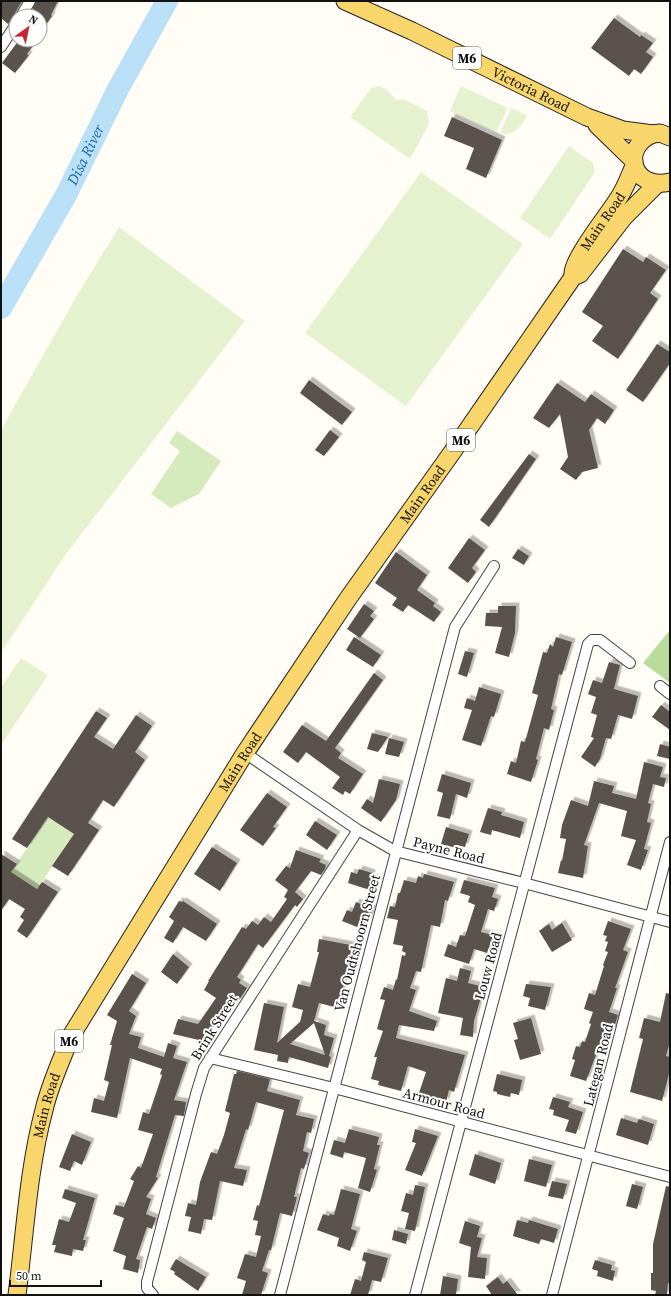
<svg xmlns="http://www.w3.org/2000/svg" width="671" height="1296" viewBox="0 0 671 1296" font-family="'Source Serif 4',serif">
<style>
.green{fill:#d5ebbd}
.forest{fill:#b9dc9c}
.pitch{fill:#e6f2cf}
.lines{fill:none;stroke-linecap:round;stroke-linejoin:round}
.river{stroke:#b9e0f7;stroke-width:22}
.building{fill:#5a524d;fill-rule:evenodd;filter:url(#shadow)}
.minor-casing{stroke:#444;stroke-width:12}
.primary-casing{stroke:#222;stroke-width:19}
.minor{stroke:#fff;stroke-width:10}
.primary{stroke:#f9d66b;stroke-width:17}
.labels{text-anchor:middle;stroke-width:4;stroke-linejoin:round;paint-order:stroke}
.shield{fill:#fff;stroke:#585858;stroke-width:1}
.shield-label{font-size:13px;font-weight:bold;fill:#111}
.street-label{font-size:14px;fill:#111;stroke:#fff}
.water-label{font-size:15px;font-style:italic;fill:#1768a6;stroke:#fff}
</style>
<defs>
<filter id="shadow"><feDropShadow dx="3.5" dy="-3.5" stdDeviation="0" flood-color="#0004"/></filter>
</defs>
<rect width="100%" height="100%" fill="#fffdf5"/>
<path class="green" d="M177,431L221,461L199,494L171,508L151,494L180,451L169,443Z
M48,817L74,834L37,889L11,872Z"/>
<path class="forest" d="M670,630V683L643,663Z"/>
<path class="pitch" d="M379,86L387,90L396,100H405L427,111L429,124L410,159L350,117L371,88Z
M461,86L508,108L496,132L450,111Z
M511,108L527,115C523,125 513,138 500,133Z
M569,146L593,163L595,172L550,239L520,218Z
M421,172L523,244L406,406L305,333Z
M119,227L245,321L66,554L1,653V430L76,297Z
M21,658L48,675L1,745V687Z"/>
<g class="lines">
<path class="river" id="s1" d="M1,308L66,195L118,89L167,1"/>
</g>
<path class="building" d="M1,1H22L15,13V18L8,24L1,18Z
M36,1H58L51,15L52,16L40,33V16H29Z
M614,18L640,37L641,35L653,43L646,52L653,57L641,74L634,69L629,76L591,48Z
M19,40H37L27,54L29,55L15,73L2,63Z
M452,117L502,140L486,178L466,169L474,148L444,136Z
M623,249L643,262L646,257L666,270L650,293L658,299L618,359L592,341L603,326L582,312Z
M657,344L670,352V363L643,402L626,390Z
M309,380L352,412L342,425L300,393Z
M557,383L585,402L591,394L614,410L605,424L597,418L589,430L598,468L582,472L576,480L560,469L568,457L560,414L549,428L533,418Z
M330,430L339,437L324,456L315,450Z
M529,454L536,459L489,527L480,520Z
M469,538L485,550L472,568L476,572L468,583L448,568Z
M518,549L529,556L524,565L512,558Z
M396,552L427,575L417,590L435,603L433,606L441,612L434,622L408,605L403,612L392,605L397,598L375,583Z
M364,604L374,611L370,616L374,619L360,638L347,629Z
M498,606H516L515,633L509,657L495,653L502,627L485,626L486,613H498Z
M354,637L381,655L373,667L346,650Z
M556,637L572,642L562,675L559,674L551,709L554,710L549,730L544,728L536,759L538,760L531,782L507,774L511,761L516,763L521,741L525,742L538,695L532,693L543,652L547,653L550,644L553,647Z
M465,651L474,653L467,677L458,674Z
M609,662L620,665L614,689L638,696L632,719L618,715L611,739L606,738L600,759L595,767L581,757L594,738L591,737L597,715L591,713L596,697L588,694L593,680L602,683Z
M374,673L383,680L335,748L341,753L338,758L363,774L350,794L345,791L343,795L332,788L340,777L306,752L298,763L283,752L302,725L326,741Z
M479,687L501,694L494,717L491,716L481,746L462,740L472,710L464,708L467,698L475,701Z
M661,705L670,712V730L652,717Z
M96,711L107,718L94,737L113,749L136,715L152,726L135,752L145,760L114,807L103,800L88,823L99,830L68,876L52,866L74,834L48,817L27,848L12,839Z
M372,733L388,737L378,752L367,749Z
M389,738L404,742L399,757L385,754Z
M660,744L670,747V759L657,756Z
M644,762L663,767L660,777L666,778L664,787L653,784L648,803L651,804L647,822L651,823L644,849L648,850L641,870L627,865L636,840L621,836L627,811L599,803L584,845L588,846L583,878L558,873L561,860L562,861L566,839L560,838L562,825L571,800L588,806L594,781L614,786L612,793L636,799Z
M442,774L471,783L467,798L456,794L450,819L437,816L443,793L437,791Z
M379,779L400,784L396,800L381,822L361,808L367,799L373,803Z
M267,793L287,807L273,827L276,828L263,846L240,830Z
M488,808L502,812L501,815L524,822L520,838L492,830L491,835L480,832Z
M315,821L337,835L327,850L306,835Z
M446,827L469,834L465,847L457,845L456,848L441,844Z
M212,847L237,863L220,891L194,874Z
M296,850L321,859L319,862L326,865L325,869L321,875L311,871L295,892L303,899L297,907L295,905L263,948L258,944L237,977L241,980L239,983L247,988L238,1002L232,999L203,1041L173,1034L178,1019L198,1024L216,998L204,990L209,981H208L242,927L246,929L252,921L258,925L264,917L271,922L287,899L284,897L288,890L275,880L286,866L290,868Z
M1,854L17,864L11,872L37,889L42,882L58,892L27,938L17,931L24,920L20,917L25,909L9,899L1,911Z
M359,869L372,873L371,877L377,879L373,891L348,883L351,872L357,874Z
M424,874L454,882L448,901L445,900L440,927L431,925L421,972L416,971L410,988L416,990L409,1011L437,1021L434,1031L399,1025L396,1038L465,1055L454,1092L449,1090L446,1102L419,1093L426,1072L408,1066L401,1091L378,1085L379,1081L371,1079L377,1057H374L383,1031L377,1029L385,1000L380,999L384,987L393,990L396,979L397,980L402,955L405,956L406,953L402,951L403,946L393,944L398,920L387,918L390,906L395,907L398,893H400L404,880L416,883L418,876L423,878Z
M464,880L495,888L492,897L498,899L494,911L488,909L481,932L493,935L487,953L474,949L469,964L444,956L448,944L456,947L460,935L465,936L475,905L468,902L470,896L460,893Z
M179,901L182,902L183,901L217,924L206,941L183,927L173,943L164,938L174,921L169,917Z
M356,902L373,909L366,925L360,922L357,927L342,921L347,910L352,912Z
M608,921L631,929L623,950L628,952L615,988H617L609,1012L618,1015L613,1031L606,1029L586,1081L570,1076L575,1060L572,1059L576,1046L580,1047L582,1041L585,1042L591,1024L589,1023L593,1012L584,1009L589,993L595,995L604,966L603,965L608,952L605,951L608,942L605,941L607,936L603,935Z
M562,923L572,940L552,952L539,931L549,924L552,930Z
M319,939L356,946L354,957L351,956L338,1008L319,1003L314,1021L326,1025L324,1035L334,1038L329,1056L331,1057L328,1068L289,1057L288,1063L277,1061L278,1055L254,1050L264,1003L284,1007L277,1043L300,1022L303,1010L292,1007L298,984L310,987L319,952H317ZM314,1023L322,1046L325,1055L290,1044Z
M173,954L189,967L177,984L161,972Z
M460,968L471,971L468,983L484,987L474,1021L473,1037L460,1035L463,1018L438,1013L446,978L457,981Z
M132,974L146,983L129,1011L136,1016L129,1034L141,1037L138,1048L164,1057L168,1043L177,1046L173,1058L187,1062L174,1100L186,1102L184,1116L175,1115L156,1177L158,1178L146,1197L151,1199L146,1214L156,1218L152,1229L147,1227L136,1259L140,1260L138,1273L123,1269L126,1256L113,1251L124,1218L113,1214L116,1205L124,1207L134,1181L130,1179L138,1166L141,1168L153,1134L138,1130L143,1112L149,1114L162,1075L160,1074L162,1069L130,1058L117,1118L91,1112L94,1098L104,1101L109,1082L104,1080L112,1045H110L117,1021L107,1015Z
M526,984L551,987L545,1010L528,1006L530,998L523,996Z
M666,993L670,994V1042L666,1056L670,1057V1070L662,1101L630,1092L643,1039L639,1038L644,1018L660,1022Z
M531,1018L541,1054L520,1060L514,1040L518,1039L513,1023Z
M237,1071L270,1079L267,1091L300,1100L296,1115L314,1119L311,1133L307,1132L303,1151L309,1153L304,1169L301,1168L294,1197H297L292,1216L280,1213L271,1250H269L262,1271L268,1273L261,1295H242L246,1281L237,1278L245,1254L256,1257L261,1236L255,1235L258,1221L253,1220L257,1205L259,1206L284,1110L256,1102L248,1130L246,1129L234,1168L247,1170L243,1186L220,1181L212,1220L204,1219L201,1234L188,1231L191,1217L185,1216L188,1203L196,1205L200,1182L211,1152L217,1154L224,1135L230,1113L225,1111L234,1074H236Z
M497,1074L522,1080L519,1095L511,1093L510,1097L497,1094V1092L493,1091Z
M553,1097L570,1102L568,1107L583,1112L576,1134L565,1131L569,1120L553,1115L554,1110L549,1109Z
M621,1118L637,1123L639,1119L654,1124L648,1145L616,1135Z
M349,1129L379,1137L377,1145H380L374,1169L377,1170L370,1192L358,1188L366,1158L344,1152L343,1158L330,1154L334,1140L345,1143Z
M415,1129L438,1136L422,1176L405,1170L416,1143L412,1142Z
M72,1134L91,1142L82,1165L74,1161L70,1171L59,1167Z
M475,1154L501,1163L495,1184L469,1175Z
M529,1159L552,1165L546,1187L524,1181Z
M552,1181L567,1184L563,1199L548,1196Z
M632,1184L643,1187L637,1209L626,1206Z
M415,1185L425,1187L415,1231L405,1229L409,1213L401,1211L406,1193L413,1195Z
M666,1186L670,1187V1283H668L667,1295H655L656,1291L651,1290V1273H653V1244Z
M65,1189L95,1198L83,1240H86L83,1251L73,1249L72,1256L54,1252L56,1245H52L59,1219L69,1222L76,1203L62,1198Z
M341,1189L360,1194L351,1229L357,1231L350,1251L337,1246L339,1238L317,1230L323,1214L329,1216L330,1214L334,1215Z
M517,1220L528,1223L529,1220L558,1229L554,1243L541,1239L539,1244L513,1236Z
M465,1221L480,1226L477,1237L482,1238L477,1257L487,1258L485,1279L468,1277L471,1247L459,1243Z
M394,1230L408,1234L406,1244L392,1240Z
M364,1252L388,1258L381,1282L372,1280L368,1295H350L355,1279L361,1281L366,1262L362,1260Z
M176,1259L206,1277L198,1291L174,1274L175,1272L170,1269Z
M595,1260L612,1265L611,1270L615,1271L613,1281L597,1276L598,1271L592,1269Z
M443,1276L458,1279L456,1295H440Z
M498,1277L503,1284L507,1281L518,1295H492L486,1286Z"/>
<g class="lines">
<defs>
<path id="minor" d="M21,16L30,1
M1,47L16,24
M660,686L670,694
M245,753L358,830L395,851L524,883L670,922
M210,1058L334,1088L670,1177
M153,1295L147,1288V1282L196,1094L204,1068L358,830
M280,1295L455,627L494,566
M415,1295L588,644L592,640H600L630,663
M552,1295L670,842"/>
<g id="primary">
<path id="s2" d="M345,1L412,31L587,117L623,130L653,134L660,133L670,137"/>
<path d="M597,125L634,161"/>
<path d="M653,134C619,148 633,191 670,182"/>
<path id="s3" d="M573,273C574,257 608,215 618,199C625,189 629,177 634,166"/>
<path id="s4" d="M17,1295C25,1234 28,1170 44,1110C50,1084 61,1061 71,1036L245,753L347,600L453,451L573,277L580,274L624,217L657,184"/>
</g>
</defs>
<use href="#minor" class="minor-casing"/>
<use href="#primary" class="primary-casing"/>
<use href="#minor" class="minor"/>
<use href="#primary" class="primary"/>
</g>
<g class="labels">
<g class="shield">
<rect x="453" y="47" width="28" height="22" rx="3"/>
<rect x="447" y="429" width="28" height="22" rx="3"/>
<rect x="55" y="1030" width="28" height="22" rx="3"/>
</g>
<g class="shield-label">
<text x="467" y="63">M6</text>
<text x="461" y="445">M6</text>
<text x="69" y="1046">M6</text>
</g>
<g class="street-label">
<text dy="5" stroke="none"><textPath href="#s2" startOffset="206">Victoria Road</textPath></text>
<text dy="5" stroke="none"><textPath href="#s3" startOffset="60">Main Road</textPath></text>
<text dy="5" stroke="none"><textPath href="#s4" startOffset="912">Main Road</textPath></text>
<text dy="5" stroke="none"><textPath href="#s4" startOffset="588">Main Road</textPath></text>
<text transform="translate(449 850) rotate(14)" y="5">Payne Road</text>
<text transform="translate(357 943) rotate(-75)" y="5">Van Oudtshoorn Street</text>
<text transform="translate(488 966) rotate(-75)" y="5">Louw Road</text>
<text transform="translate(214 1027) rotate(-58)" y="5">Brink Street</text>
<text transform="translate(598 1065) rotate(-76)" y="5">Lategan Road</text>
<text transform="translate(444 1103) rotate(15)" y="5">Armour Road</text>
<text dy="5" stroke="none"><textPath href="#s4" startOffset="192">Main Road</textPath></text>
</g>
<g class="water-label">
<text dy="5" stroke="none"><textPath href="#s1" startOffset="175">Disa River</textPath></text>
</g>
</g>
<rect width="671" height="1296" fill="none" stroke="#111111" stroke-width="4"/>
<g transform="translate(28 28) rotate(33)"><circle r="19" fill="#ffffff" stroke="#a0a0a0"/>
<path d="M0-3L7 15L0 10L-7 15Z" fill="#c4262e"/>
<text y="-6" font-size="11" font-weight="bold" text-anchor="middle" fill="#111111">N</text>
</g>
<path d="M10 1280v6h91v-6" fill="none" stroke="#111111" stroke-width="2"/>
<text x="16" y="1280" font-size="12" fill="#111111" stroke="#ffffff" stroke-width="3" paint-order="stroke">50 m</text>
</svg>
